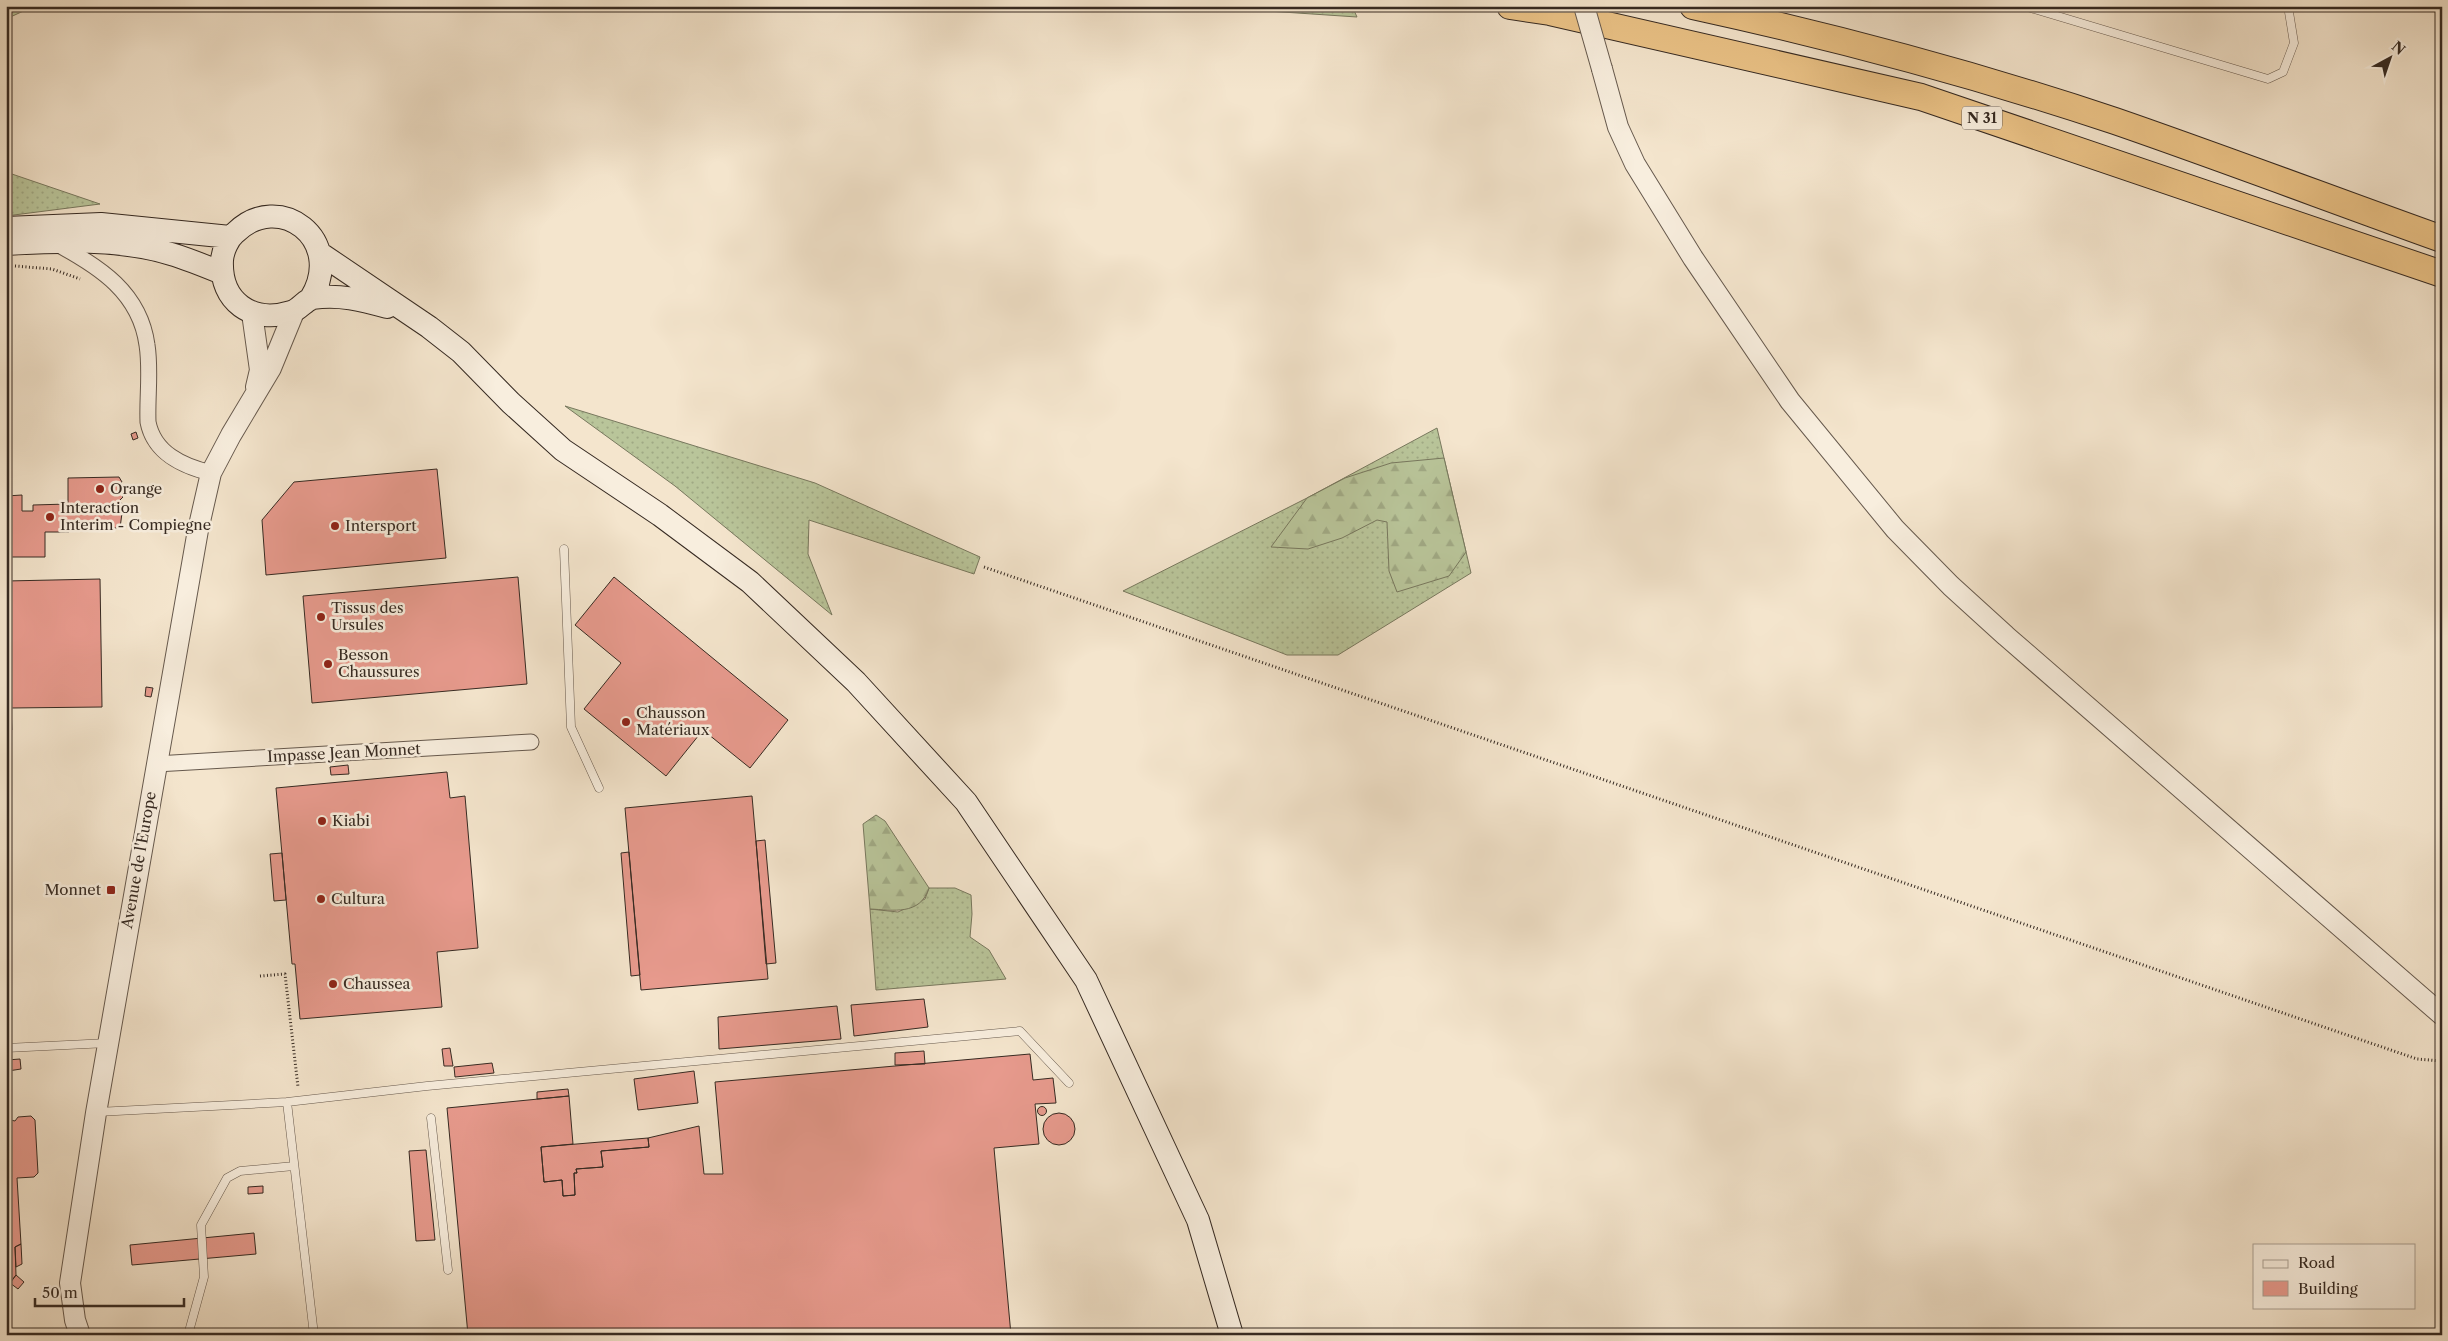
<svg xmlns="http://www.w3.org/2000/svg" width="2448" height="1341" viewBox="0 0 2448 1341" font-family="'Libre Caslon Text',serif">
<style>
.grass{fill:url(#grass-dots);stroke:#78785e}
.forest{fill:url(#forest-firs);stroke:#78785e}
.building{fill:#e79a8d;stroke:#362a22}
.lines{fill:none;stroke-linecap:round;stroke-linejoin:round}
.service-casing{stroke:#66594d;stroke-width:9}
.minor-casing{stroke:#66594d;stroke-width:17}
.tertiary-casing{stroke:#66594d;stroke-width:22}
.secondary-casing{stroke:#362a22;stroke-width:24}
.trunk-casing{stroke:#362a22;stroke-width:28}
.path{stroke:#362a22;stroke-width:3;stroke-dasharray:1 2.5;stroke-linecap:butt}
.service{stroke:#f8eede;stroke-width:8}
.minor{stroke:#f8eede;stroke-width:15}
.tertiary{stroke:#f8eede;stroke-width:20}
.secondary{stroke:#f8eede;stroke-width:22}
.trunk{stroke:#eac286;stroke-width:26}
.tertiary-bridge-casing{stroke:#66594d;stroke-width:22;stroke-linecap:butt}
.tertiary-bridge{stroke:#f8eede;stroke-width:20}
.poi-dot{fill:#8f2418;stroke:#f8eede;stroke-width:2}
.labels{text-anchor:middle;stroke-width:5;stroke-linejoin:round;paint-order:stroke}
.shield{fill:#f8eede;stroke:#70655a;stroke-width:1}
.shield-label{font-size:14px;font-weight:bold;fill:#362a22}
.poi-label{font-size:15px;fill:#362a22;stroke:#f8eede;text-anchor:start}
.street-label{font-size:15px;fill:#362a22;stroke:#f8eede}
</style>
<defs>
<pattern id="grass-dots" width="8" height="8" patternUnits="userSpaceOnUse" patternTransform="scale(1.25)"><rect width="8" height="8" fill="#b9c59a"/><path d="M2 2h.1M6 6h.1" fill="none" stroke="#a0a984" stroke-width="1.8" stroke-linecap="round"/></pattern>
<pattern id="forest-firs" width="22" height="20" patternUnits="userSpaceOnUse" patternTransform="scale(1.25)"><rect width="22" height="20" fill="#b9c59a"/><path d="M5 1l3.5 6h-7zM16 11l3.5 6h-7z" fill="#a0a984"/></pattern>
</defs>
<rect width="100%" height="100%" fill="#f4e5cd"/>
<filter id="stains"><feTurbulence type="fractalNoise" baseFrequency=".004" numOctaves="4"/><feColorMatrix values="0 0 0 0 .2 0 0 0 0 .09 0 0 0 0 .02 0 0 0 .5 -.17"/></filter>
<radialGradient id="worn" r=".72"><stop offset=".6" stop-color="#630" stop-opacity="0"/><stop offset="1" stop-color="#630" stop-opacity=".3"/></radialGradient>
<path class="grass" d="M6,6H91L30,8L6,19Z
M1193,6H1352L1357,17Z
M6,172L100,204L6,216Z
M565,406L815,483L980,557L974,574L809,520L808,554L832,615L675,486Z
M1437,428L1471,573L1338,655H1287L1123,591L1307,498Z
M929,888H955L971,895L972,914L970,937L989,950L1006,979L876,990L870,909L898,912L925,899Z"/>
<path class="forest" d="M1444,458L1466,552L1449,576L1397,592L1389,571L1387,522L1377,520L1342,538L1308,549L1271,547L1307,498L1345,478L1391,463Z
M876,815L885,821L929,888C920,916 893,910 870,909L863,824Z"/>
<path class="building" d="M136,432L138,438L133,440L131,434Z
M437,469L446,558L266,575L262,520L294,482Z
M119,477L122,482L119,485V493L123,497L119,501L123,504L119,508L122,513L120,528H69V532H45V557H6V496L22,495V511H33V505L68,504V478Z
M518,577L527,684L312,703L303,596Z
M614,577L788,720L750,768L703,730L666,776L584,709L621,663L575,625Z
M100,579L102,707L11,708L12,730H6V581Z
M146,687L153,688L151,697L145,696Z
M348,765L349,774L331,775L330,767Z
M447,772L450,798L465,796L478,948L437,952L442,1007L300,1019L295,964H292L276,788Z
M752,796L768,979L641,990L625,808Z
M765,840L776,963L766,964L756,841Z
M629,852L640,975L631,976L621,853Z
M282,853L286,900L274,901L270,854Z
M924,999L928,1027L854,1036L851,1005Z
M837,1006L841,1039L719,1049L718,1017Z
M450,1048L453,1066H444L442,1049Z
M924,1051L925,1064L895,1065V1053Z
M1030,1054L1033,1080L1053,1078L1056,1103L1035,1104L1039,1144L994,1148L1011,1335H468L447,1108L569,1096L573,1144L541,1147L544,1182L562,1180L563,1196L575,1195L574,1173H577L576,1169L603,1167L601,1151L649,1147L648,1138L699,1126L704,1174H723L715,1082Z
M20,1059L21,1069L8,1071L7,1060Z
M492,1063L494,1073L455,1077L454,1067Z
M694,1071L698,1103L638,1110L634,1079Z
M568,1089L569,1096L537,1099V1092Z
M1037.5 1111a4.5 4.5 0 1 1 9 0a4.5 4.5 0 1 1-9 0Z
M1043 1129a16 16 0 1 1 32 0a16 16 0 1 1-32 0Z
M31,1116L35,1120L38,1173L34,1177L17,1178L21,1244L15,1247L16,1275L10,1283H6V1119L15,1121L18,1117Z
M648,1138L649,1147L601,1151L603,1167L576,1169L577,1173H574L575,1195L563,1196L562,1180L544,1182L541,1147Z
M426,1150L435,1240L416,1241L409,1151Z
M263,1186V1193L248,1194V1187Z
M254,1233L256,1254L132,1265L130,1245Z
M21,1244L22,1264L16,1267L15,1247Z
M16,1275L24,1282L18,1289L10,1283Z"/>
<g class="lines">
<defs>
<path id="service" d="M2024,6L2268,79L2283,72L2294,43L2288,6
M564,549L571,727L599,788
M6,1048L108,1043
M287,1102L427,1086L1020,1031L1069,1083
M97,1112L287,1102L314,1335
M431,1118L448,1270
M188,1335L204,1277L201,1225L227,1178L240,1171L294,1166"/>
<path id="minor" d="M57,244C100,267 140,293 147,345C151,370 147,397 148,422C154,453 182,466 211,473
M156,764L531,742"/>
<path id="tertiary" d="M1602,69L1618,127L1635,164L1693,258L1790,401L1895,529L1951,586L2006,636L2442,1015
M252,313L260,370L256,387
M80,1335L75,1320L70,1283L96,1113L198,530L211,473L231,435L271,368L294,312"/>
<path id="secondary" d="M6,228L101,224L230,237
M6,244C59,241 120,238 171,254C188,259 205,266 222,273
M321,254L429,327L461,352L511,403L563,450L660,515L750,582L856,682L966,802L1086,980L1198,1220L1232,1335
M311,298C346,240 279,189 235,233C228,239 223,250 222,260C220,302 252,324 291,312C299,310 305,300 313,298C339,294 362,300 387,307"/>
<path id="trunk" d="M1510,6L1550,12L1921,97L2442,274
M1693,6C1835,37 1977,75 2115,121C2225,159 2333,200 2442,239"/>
</defs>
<use href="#service" class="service-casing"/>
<use href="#minor" class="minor-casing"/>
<use href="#tertiary" class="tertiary-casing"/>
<use href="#secondary" class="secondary-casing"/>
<use href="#trunk" class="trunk-casing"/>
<path class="path" d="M15,266L52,269L80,279
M984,567L2417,1059L2442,1061
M260,976L285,974L298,1087"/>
<use href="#service" class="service"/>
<use href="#minor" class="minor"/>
<use href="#tertiary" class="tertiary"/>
<use href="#secondary" class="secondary"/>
<use href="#trunk" class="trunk"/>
<defs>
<path id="tertiary-bridge" d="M1584,6L1602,69"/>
</defs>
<use href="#tertiary-bridge" class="tertiary-bridge-casing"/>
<use href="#tertiary-bridge" class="tertiary-bridge"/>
</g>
<g class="poi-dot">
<circle cx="100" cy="489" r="5"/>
<circle cx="50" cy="517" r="5"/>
<circle cx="335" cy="526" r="5"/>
<circle cx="321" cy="617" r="5"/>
<circle cx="328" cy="664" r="5"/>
<circle cx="626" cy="722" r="5"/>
<circle cx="322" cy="821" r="5"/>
<rect x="106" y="885" width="10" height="10" rx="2.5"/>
<circle cx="321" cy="899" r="5"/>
<circle cx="333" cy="984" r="5"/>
</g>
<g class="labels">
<rect class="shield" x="1962" y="106.5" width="40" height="23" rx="4"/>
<g class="shield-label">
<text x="1982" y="123">N 31</text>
</g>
<g class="poi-label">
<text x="110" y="494">Orange</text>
<text x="60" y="513">Interaction<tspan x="60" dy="17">Interim - Compiegne</tspan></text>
<text x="345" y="531">Intersport</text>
<text x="331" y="613">Tissus des<tspan x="331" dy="17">Ursules</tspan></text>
<text x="338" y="660">Besson<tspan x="338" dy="17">Chaussures</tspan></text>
<text x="636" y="718">Chausson<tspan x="636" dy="17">Matériaux</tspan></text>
<text x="332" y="826">Kiabi</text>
<text x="101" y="895" text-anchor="end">Monnet</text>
<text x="331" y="904">Cultura</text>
<text x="343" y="989">Chaussea</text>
</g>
<g class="street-label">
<text transform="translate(344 753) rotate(-3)" y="5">Impasse Jean Monnet</text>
<text transform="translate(139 860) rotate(-80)" y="5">Avenue de l'Europe</text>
</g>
</g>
<rect width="2448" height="1341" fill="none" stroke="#f4e5cd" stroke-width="25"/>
<rect x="8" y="8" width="2433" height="1326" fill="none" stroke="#362a22" stroke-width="2.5"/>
<rect x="12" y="12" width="2423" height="1316" fill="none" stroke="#362a22"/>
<rect x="2253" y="1244" width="162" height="65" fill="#f8eede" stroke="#aaa093"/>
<rect x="2263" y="1260" width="25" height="8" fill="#f8eede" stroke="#aaa093"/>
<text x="2298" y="1268" font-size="15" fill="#362a22">Road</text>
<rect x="2263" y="1281" width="25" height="15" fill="#e79a8d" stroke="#aaa093"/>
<text x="2298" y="1294" font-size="15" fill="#362a22">Building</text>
<g transform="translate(2390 58) rotate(40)" stroke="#f8eede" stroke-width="4" paint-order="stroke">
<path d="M0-4L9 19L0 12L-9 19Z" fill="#362a22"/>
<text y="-8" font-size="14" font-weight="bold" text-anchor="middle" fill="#362a22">N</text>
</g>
<path d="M35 1298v8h149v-8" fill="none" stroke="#362a22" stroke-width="2.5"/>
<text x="42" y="1298" font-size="15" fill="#362a22" stroke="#f8eede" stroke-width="4" paint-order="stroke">50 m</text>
<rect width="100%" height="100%" filter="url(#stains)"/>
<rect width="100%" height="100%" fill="url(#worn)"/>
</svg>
